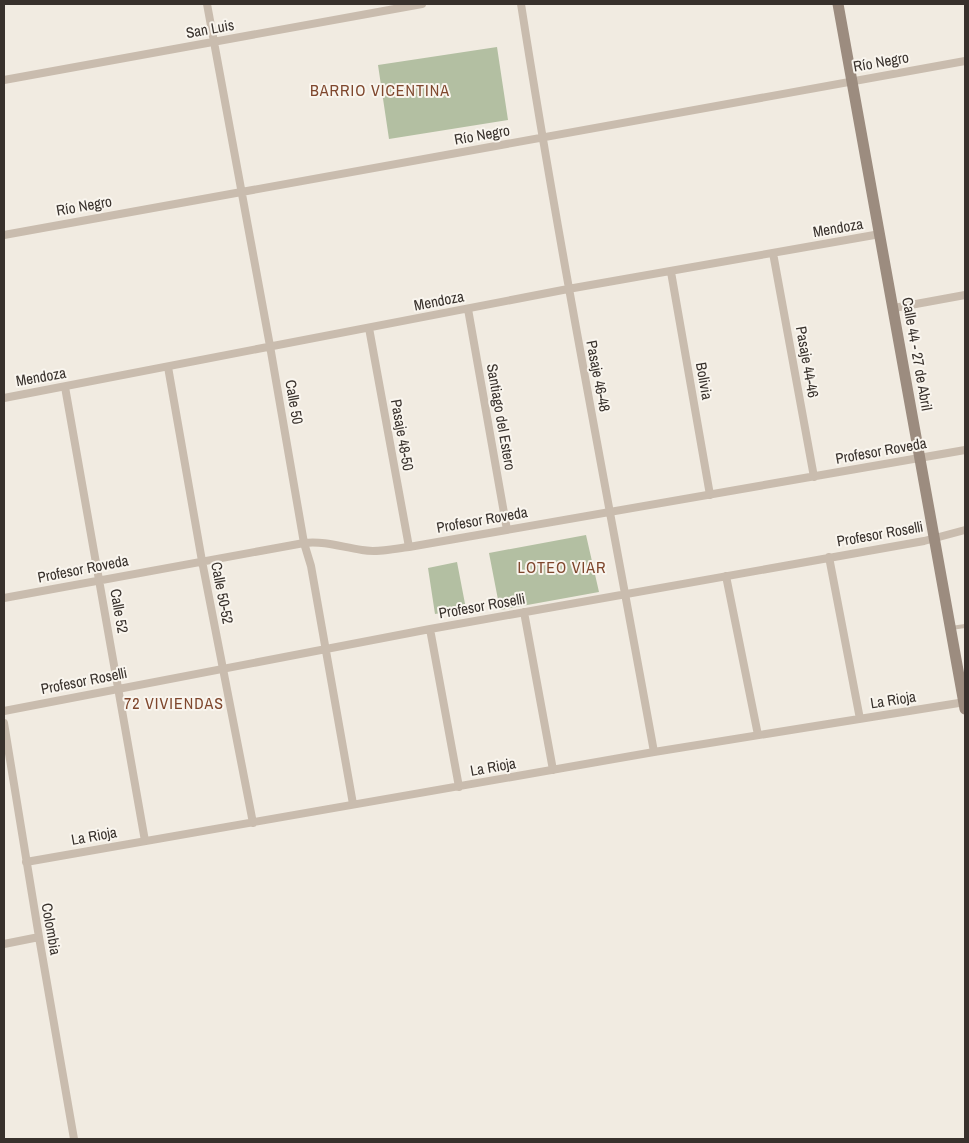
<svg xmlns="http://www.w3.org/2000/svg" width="969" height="1143" viewBox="0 0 969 1143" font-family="'Archivo Narrow',sans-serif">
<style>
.green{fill:#b3bfa2}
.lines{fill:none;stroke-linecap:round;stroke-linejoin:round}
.lane{stroke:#c9bcae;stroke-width:4}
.street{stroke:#c9bcae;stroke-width:8}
.secondary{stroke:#9c8c7f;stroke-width:11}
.labels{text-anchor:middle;stroke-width:4;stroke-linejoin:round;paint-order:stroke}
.street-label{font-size:15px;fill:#38312c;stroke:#f9f5ee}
.neighbourhood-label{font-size:16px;letter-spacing:1px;fill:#7f472d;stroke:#f9f5ee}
</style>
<rect width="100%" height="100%" fill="#f1ebe1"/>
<path class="green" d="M497,47L508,120L389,139L378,65Z
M586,535L599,592L500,610L489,553Z
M457,562L466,609L435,614L428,568Z"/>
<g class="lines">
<path class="lane" d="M951,628L965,626"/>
<path class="street" d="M207,4L270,346L304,543L311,566L353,804
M521,4C560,254 609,503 654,752
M4,80L422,4
M4,235L965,61
M773,253L814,477
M671,272L710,495
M894,308L965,295
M468,309L507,530
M369,328L409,547
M168,367L202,561L253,823
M65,387L145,841
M4,398L568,289L880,234
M829,557L860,719
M726,576L758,735
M4,598L304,543C326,541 341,547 362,550C377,553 393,549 409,547L965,450
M524,612L553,770
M430,629L459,787
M4,711L430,629L924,541L965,530
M4,723L39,937L74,1139
M26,862L654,752L965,702
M4,944L39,937"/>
<path class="secondary" d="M838,4L965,709"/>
</g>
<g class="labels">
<g class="street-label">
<text transform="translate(210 29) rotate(-10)" y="5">San Luis</text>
<text transform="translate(881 62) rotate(-10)" y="5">Río Negro</text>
<text transform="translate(482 135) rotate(-10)" y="5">Río Negro</text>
<text transform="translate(84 206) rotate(-10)" y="5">Río Negro</text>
<text transform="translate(838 228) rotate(-10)" y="5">Mendoza</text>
<text transform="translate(439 301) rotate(-11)" y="5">Mendoza</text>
<text transform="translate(917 354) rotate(80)" y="5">Calle 44 - 27 de Abril</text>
<text transform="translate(807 362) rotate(80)" y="5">Pasaje 44-46</text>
<text transform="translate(598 376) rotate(79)" y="5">Pasaje 46-48</text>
<text transform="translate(41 377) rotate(-10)" y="5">Mendoza</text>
<text transform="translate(704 381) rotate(80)" y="5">Bolivia</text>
<text transform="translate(294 402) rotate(80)" y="5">Calle 50</text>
<text transform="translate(501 417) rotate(80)" y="5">Santiago del Estero</text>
<text transform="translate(402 435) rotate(80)" y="5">Pasaje 48-50</text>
<text transform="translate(881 451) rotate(-10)" y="5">Profesor Roveda</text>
<text transform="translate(482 520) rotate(-10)" y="5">Profesor Roveda</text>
<text transform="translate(880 534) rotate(-10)" y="5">Profesor Roselli</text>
<text transform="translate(83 569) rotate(-11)" y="5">Profesor Roveda</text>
<text transform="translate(222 593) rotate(79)" y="5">Calle 50-52</text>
<text transform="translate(482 606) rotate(-10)" y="5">Profesor Roselli</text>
<text transform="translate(119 611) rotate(80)" y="5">Calle 52</text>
<text transform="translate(84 681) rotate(-11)" y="5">Profesor Roselli</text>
<text transform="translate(893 700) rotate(-9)" y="5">La Rioja</text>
<text transform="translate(493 767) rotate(-10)" y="5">La Rioja</text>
<text transform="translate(94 836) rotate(-10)" y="5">La Rioja</text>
<text transform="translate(51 929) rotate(80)" y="5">Colombia</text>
</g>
<g class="neighbourhood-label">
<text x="380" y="96">BARRIO VICENTINA</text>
<text x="562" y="573">LOTEO VIAR</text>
<text x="174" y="709">72 VIVIENDAS</text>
</g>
</g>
<rect width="969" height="1143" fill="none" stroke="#38312c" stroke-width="10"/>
</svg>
